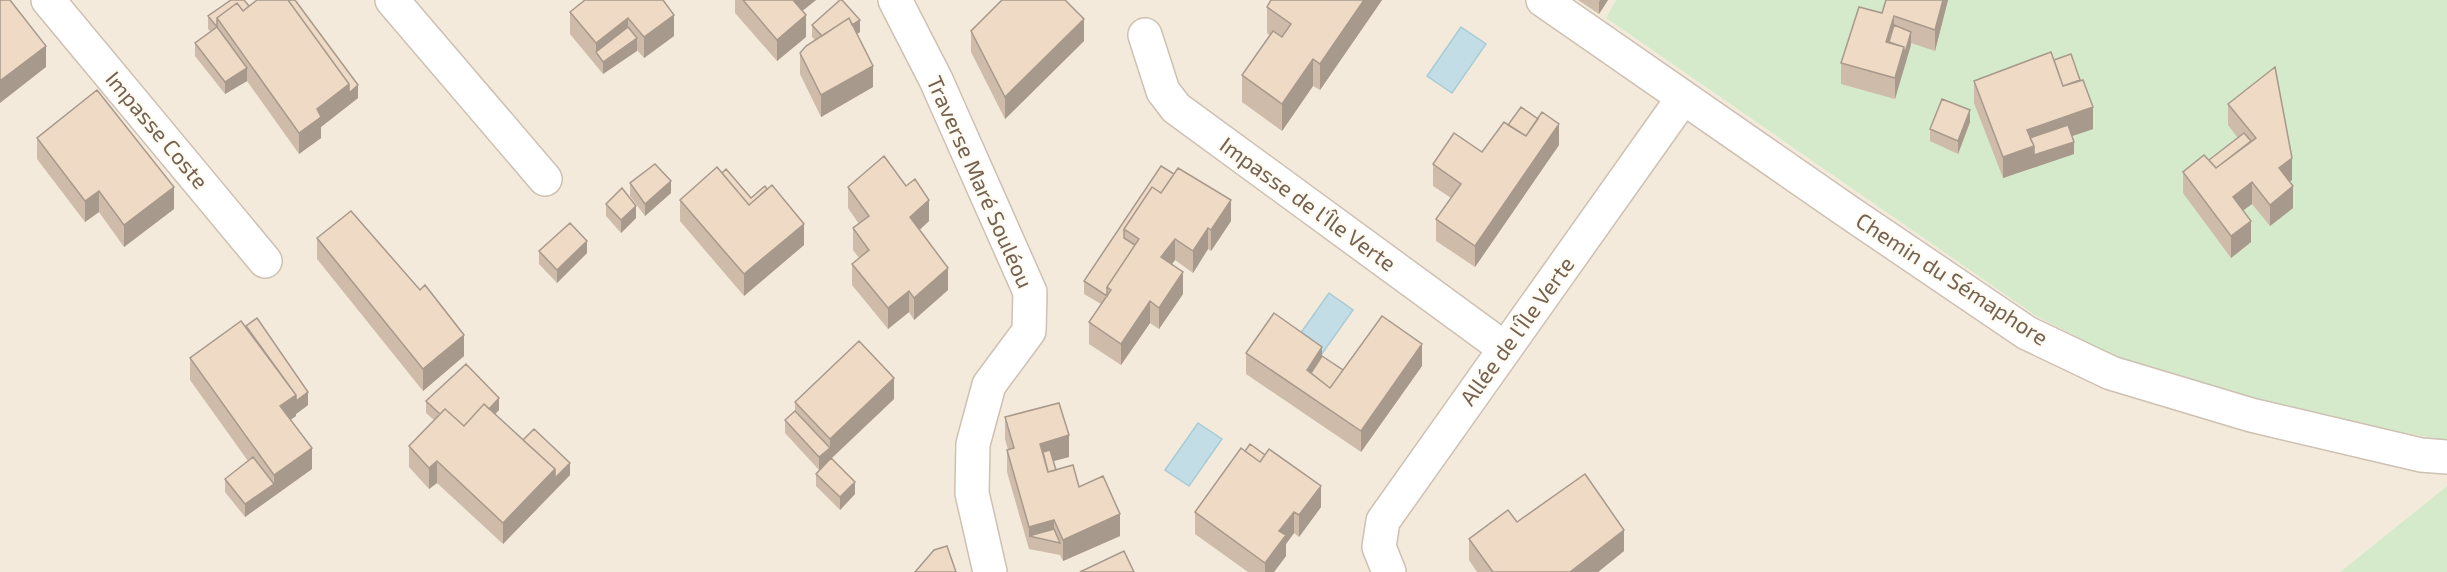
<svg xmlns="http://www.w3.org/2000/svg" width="2447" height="572" viewBox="0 0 2447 572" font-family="'Exo 2',sans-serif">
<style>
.residential{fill:#f3eadb}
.green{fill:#d5e9cb}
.water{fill:#c2dde5;stroke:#a8cbd6;stroke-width:1.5}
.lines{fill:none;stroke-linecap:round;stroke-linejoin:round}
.minor-casing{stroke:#cec0b2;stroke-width:36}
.minor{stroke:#fff;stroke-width:33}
.wall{fill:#cebbaa}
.shaded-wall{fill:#a7998b}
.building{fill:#efdac6;stroke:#a7998b;stroke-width:1.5}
.labels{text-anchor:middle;stroke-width:4.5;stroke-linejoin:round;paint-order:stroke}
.street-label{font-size:22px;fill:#766150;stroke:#fefbf3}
</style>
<rect width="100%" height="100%" fill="#fcf7ed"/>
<path class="residential" d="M0,0H1616L1606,18L2036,316L2253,403L2447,441V486L2340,572H0Z"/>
<path class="green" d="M1616,0H2447V441L2253,403L2136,367L2036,316L1606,18Z
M2447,486V572H2340Z"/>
<path class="water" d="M1461,27L1486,44L1452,93L1427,76Z
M1329,293L1353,310L1319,358L1295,341Z
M1198,423L1222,439L1189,486L1165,470Z"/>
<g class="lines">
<defs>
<path id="minor" d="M48,0L265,261
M392,0L545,179
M895,0L936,80L1030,292L1029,331L989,385L973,444L972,493L990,572
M1543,0L1847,211L2027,333L2111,373L2251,415L2421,455L2447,457
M1145,35L1163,91L1176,108L1504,348
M1389,572L1379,547L1383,521L1683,98"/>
</defs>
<use href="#minor" class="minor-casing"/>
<use href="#minor" class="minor"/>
</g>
<path class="wall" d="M585,0L674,36L644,58L637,50L603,74L570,34V12Z
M735,0H816L802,11L806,37L777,61L735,13Z
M1382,0L1320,90L1313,86L1282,131L1242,102V75L1270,36L1267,33V7Z
M1578,0H1608L1599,14Z
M1948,0L1935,51L1911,43L1895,99L1841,84V63L1882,13Z
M249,6L358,98L321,127V138L299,154L247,81L225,94L195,56V43L211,32L208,29V16Z
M812,25L860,32L857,34L873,87L821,117L800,74V53L815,40L812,37Z
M971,31L1084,41L1005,119L971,52Z
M2054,60L2093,129L2072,136L2074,154L2003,178L1974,103V81Z
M2228,104L2292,180L2290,181L2293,208L2270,226L2252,204L2243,210L2251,242L2231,258L2183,193V172L2209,160L2238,138L2228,125Z
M1970,122L1958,154L1930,141V129Z
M1508,125L1559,145L1475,267L1436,241V219L1451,198L1433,186V164L1482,152Z
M37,138L174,209L124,247L99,212L85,222L37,159Z
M1161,166L1231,221L1211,251L1208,249L1193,273L1175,260L1172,264L1183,294L1159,329L1150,323L1121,365L1089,344V322L1101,304L1084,294V281Z
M722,173L804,245L744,296L680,221V200Z
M630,183L671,193L645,216L630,196Z
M848,187L929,221L919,230L948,290L914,320L909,312L888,329L852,285V264L859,258L853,250V228L859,224L848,208Z
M606,204L636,218L621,233L606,216Z
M317,238L464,356L423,391L317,259Z
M539,251L587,253L557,283L539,264Z
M246,326L308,405L296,414V416L290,420L312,469L245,517L225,492V479L248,461L190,380V358Z
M1246,353L1322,356L1343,370L1422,366L1361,452L1246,374Z
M894,399L832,458L855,494L840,510L816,486V474L829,460L819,470L785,433V420L795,411V402Z
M426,401L499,410L495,414L523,440L570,475L503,544L437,483L429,489L409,467V446L434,420L426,413Z
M1005,417L1069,457L1053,461L1056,470L1079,487L1120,536L1063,561L1060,555L1029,549L1007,472V450H1008L1005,439Z
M1321,507L1299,537L1294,533L1286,544V556L1274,572H1248L1195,534V512Z
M1517,522L1624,551L1598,572H1477L1469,560V539Z"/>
<path class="shaded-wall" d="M791,0H816L791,20Z
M1364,0H1382L1320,90V64Z
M1600,0H1608L1599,14V2Z
M1943,0H1948L1935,51V30Z
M674,15V36L644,58V37Z
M806,15V37L777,61V40Z
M1894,16V38L1890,52L1886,42Z
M628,18V40L596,52V43Z
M1084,19V41L1005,119V97Z
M860,20V32L827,55V42Z
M1911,32V45L1895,99V78L1904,47Z
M637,38V51L603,74V62Z
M46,46V67L0,103V81Z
M1313,59V86L1282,131V104Z
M873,66V87L821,117V95Z
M247,68V81L225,94V82Z
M349,84V105L321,127V138L299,154V133L317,109Z
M358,85V98L349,105V93Z
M2093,107V129L2034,149L2074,142V154L2003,178V157L2027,130Z
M1970,110V122L1958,154V141Z
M1559,124V145L1475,267V246Z
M2292,158V180L2279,189V168Z
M671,181V193L645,216V204Z
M2252,182V204L2233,218V197Z
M2293,186V208L2270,226V205Z
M174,187V209L124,247V225Z
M99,191V212L85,222V201Z
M929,200V221L910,239V217Z
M1231,200V221L1211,251V230Z
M636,206V218L621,233V220Z
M2251,221V242L2231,258V236Z
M804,224V245L744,296V274Z
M1208,228V249L1193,273V251Z
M1175,239V260L1161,279V257Z
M587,241V253L557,283V270Z
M948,268V290L914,320V298Z
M1183,272V294L1159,329V308Z
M909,291V312L888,329V308Z
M1150,301V323L1121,365V344Z
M464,335V356L423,391V369Z
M1422,344V366L1361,452V431Z
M1322,347V368L1312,383L1307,370Z
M894,378V399L819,470V457L830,448V439Z
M308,392V405L296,414V416L280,427V406L296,395Z
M499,398V410L464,447V435Z
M1069,435V457L1043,464L1040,444Z
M312,448V469L245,517V504L274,484V475Z
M437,461V483L429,489V468Z
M570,463V475L503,544V523L555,469Z
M855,482V494L840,510V497Z
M1321,486V507L1299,537V515Z
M1294,512V533L1286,544V556L1274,572H1265V563L1279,531Z
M1120,514V536L1063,561V540Z
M1054,520V541L1029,536V527Z
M1624,530V551L1598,572H1570Z"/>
<path class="building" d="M0,0H10L46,46L0,81Z
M231,0H244L249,6L243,11L237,3L217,18V27L208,16Z
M257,0H288L349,84L317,109L321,117L299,133L217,18L237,3L243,11Z
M288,0H295L358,85L349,93V84Z
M585,0H663L674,15L644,37L628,18L596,43L570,12Z
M743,0H793L806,15L777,40Z
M840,0H842L860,20L852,25L849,18L822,36L812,25Z
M1002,0H1065L1084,19L1005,97L971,31Z
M1271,0H1364L1320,64L1313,59L1282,104L1242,75L1273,31L1282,37L1291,24L1267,7Z
M1886,0H1943L1935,30L1894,16L1886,42L1904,47L1895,78L1841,63L1859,7L1882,13Z
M849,18L873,66L821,95L800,53L806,46Z
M1894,25L1911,32L1904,56V47L1889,42Z
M217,27L247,68L225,82L195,43Z
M628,27L637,38L603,62L596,52Z
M2051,52L2063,86L2083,80L2093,107L2027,130L2034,146L2003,157L1974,81Z
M2071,54L2080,80L2063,86L2054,60Z
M2275,67L2292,158L2279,168L2293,186L2270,205L2252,182L2233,197L2251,221L2231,236L2183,172L2204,155L2216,168L2256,138L2228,104Z
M97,90L174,187L124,225L99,191L85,201L37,138Z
M1942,99L1970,110L1958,141L1930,129Z
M1521,107L1538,119L1526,136L1508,125Z
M1542,112L1559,124L1475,246L1436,219L1461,184L1433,164L1454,133L1482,152L1504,122L1526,136Z
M2068,125L2074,142L2034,155V146L2030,138Z
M2244,133L2251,141L2216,168L2209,160Z
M884,156L906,186L915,179L929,200L910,217L948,268L914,298L909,291L888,308L852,264L869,250L853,228L869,216L848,187Z
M655,164L671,181L645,204L630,183Z
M1161,166L1174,174L1161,193L1152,187L1124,229V238L1135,245L1107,287V296L1084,281Z
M717,167L749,205L772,185L804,224L744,274L680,200Z
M1178,168L1231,200L1211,230L1208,228L1193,251L1175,239L1161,257L1183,272L1159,308L1150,301L1121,344L1089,322L1111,290L1107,287L1139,239L1124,229L1152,187L1161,193Z
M726,169L751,198L765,186L767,189L749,205L722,173Z
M622,188L636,206L621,220L606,204Z
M351,211L420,290L425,285L464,335L423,369L317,238Z
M570,223L587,241L557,270L539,251Z
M1274,313L1322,347L1307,370L1330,388L1382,316L1422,344L1361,431L1246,353Z
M257,318L308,392L296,401V395L246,326Z
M241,321L296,395L280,406L312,448L274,475L190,358Z
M859,341L894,378L830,439L795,402Z
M1322,356L1343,370L1330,388L1311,373Z
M466,364L499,398L489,409L484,404L464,426L445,409L440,414L426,401Z
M1059,403L1069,435L1040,444L1048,472L1073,465L1079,487L1103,476L1120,514L1063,540L1054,520L1029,527L1007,450L1014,448L1005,417Z
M484,404L555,469L503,523L437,461L429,468L409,446L445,409L464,426Z
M795,411L830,448L819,457L785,420Z
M534,429L570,463L555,478V469L523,440Z
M1250,444L1265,455L1260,462L1245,451Z
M1241,448L1260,462L1269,449L1321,486L1299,515L1294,512L1279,531L1286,535L1265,563L1195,512Z
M1050,450L1056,470L1048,472L1043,452Z
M253,457L274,484L245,504L225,479Z
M831,458L855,482L840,497L816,474Z
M1585,474L1624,530L1570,572H1493L1469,539L1508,510L1517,522Z
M1054,529L1060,543L1029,536Z
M947,546L956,572H915L934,550Z
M1124,551L1134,572H1080Z"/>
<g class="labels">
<g class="street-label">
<text transform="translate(157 130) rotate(50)" y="8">Impasse Coste</text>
<text transform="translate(980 182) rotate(66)" y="8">Traverse Maré Souléou</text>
<text transform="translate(1308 204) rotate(36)" y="8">Impasse de l'Île Verte</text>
<text transform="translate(1952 279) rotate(33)" y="8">Chemin du Sémaphore</text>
<text transform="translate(1517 331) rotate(-54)" y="8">Allée de l'Île Verte</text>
</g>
</g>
</svg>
